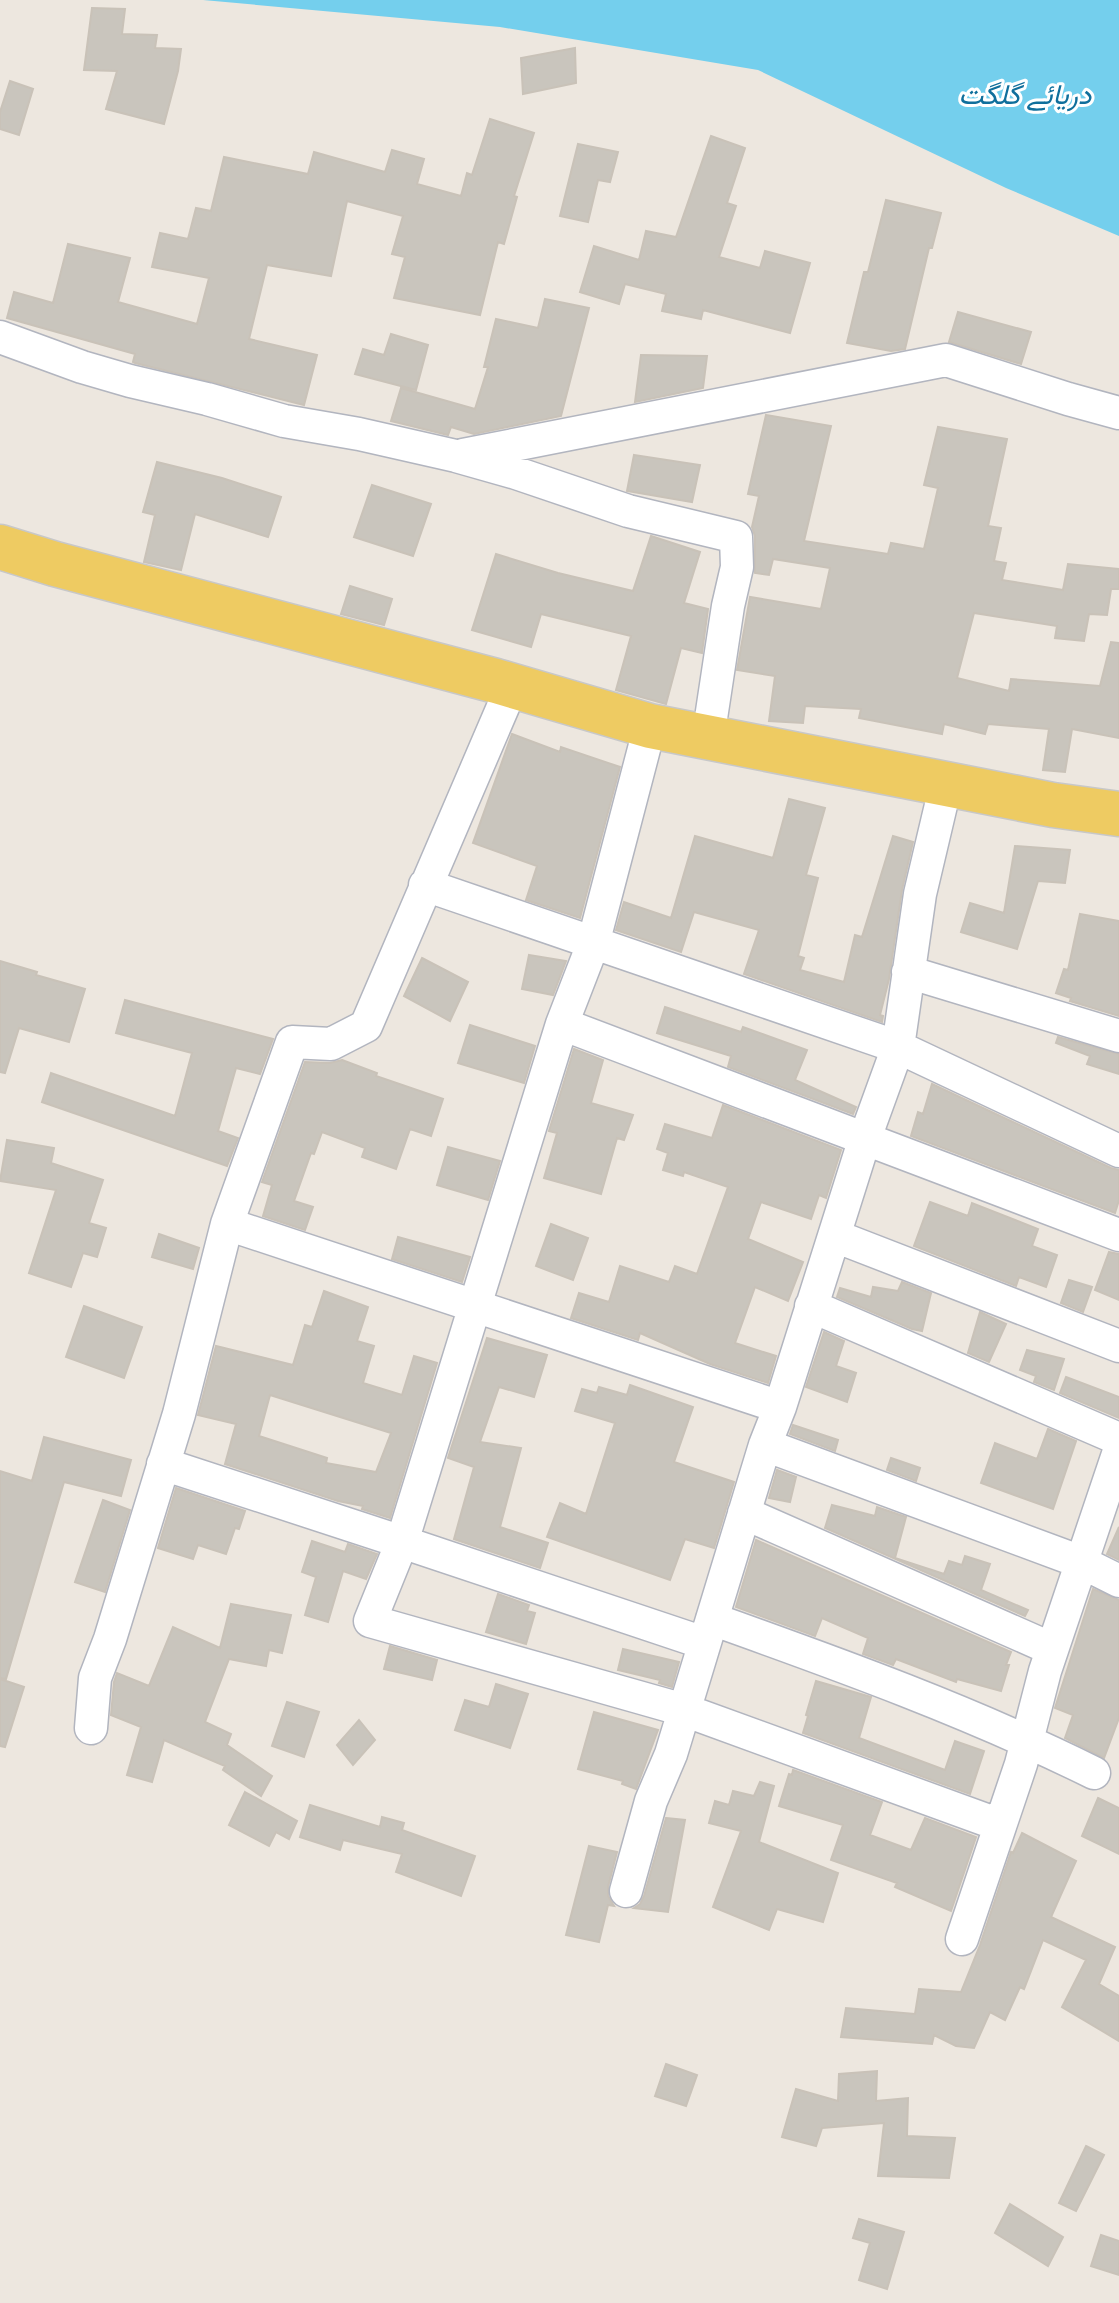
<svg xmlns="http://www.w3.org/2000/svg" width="1119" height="2303" viewBox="0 0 1119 2303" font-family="'Roboto Condensed',Vazirmatn,sans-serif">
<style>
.water{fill:#74cfed}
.building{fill:#c9c5bd;stroke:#c9c2b8;stroke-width:2;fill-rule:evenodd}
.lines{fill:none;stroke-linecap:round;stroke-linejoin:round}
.street-casing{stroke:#b2b5bf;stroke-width:35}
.primary-casing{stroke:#c8c8c8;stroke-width:47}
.street{stroke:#fff;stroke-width:32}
.primary{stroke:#eecb62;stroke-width:44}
.labels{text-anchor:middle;stroke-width:6;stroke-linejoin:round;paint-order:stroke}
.water-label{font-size:28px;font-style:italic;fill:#106f9c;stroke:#fff}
</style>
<rect width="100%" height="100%" fill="#ede7df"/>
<path class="water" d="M203,0H1119V236L1006,188L758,70L500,27Z"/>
<path class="building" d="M92,8L125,9L122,34L157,35L155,48L181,49L178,71L164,124L106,109L117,71L84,70Z
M575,48L576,83L523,94L521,58Z
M10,81L33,89L19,135L0,129V112Z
M490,119L534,133L514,196L517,197L504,244L498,242L480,315L394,298L405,257L392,254L403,216L347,201L331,276L267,265L249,339L317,355L304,405L135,363L133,362L135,354L7,318L14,292L53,303L68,244L130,258L118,302L197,324L209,278L152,267L160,233L188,239L196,208L211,211L224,157L308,174L314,152L385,172L392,150L424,159L417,184L461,196L467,173L472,175Z
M711,136L745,148L727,203L736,206L719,257L760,268L765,251L810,263L790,333L703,310L701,319L662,311L666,294L625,284L619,304L580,292L594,246L639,260L646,231L676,237Z
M578,144L618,152L610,182L598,180L588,222L560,216Z
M886,200L941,213L932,248H929L905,349L891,351L847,343L864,272H868Z
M545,299L589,308L561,416L474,434L451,427L448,435L391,421L401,388L475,409L488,367H484L496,319L538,328Z
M958,312L1031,332L1021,364L949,342Z
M391,334L428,345L416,390L355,374L363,349L384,355Z
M641,355L707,356L703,388L635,402Z
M766,415L831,426L804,541L888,554L891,543L924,549L938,488L924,485L938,427L1007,439L988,526L1001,528L994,561L1006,563L1002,580L1063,590L1068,564L1119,569V589H1111L1107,615L1089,614L1084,641L1055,638L1057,626L974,613L957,678L1009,691L1011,679L1100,686L1111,642L1119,643V738L1072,729L1065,772L1043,770L1049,729L988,724L985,734L944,724L942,734L859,718L861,709L805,706L803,723L769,721L775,676L737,670L750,597L821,609L830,568L773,559L769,575L755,573V536L752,527L759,496L748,494Z
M634,455L700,465L692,502L627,491Z
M157,462L222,478L281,497L268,537L195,514L181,570L144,562L155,515L143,512Z
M372,485L431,504L413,556L354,537Z
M651,536L700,552L684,603L708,609L702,653L681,648L666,704L616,690L631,636L541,614L531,647L472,630L496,554L558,573L633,591Z
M350,586L392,599L384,625L341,614Z
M512,734L560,752L561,747L620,767L580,918L526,900L537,866L473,843Z
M789,799L825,808L806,875L818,878L798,956L804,958L800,970L844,982L855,935L862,937L893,836L913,842L902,890L889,979L880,1015L883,1016L882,1022L744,974L759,930L694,912L681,952L616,930L624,902L671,918L695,836L773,858Z
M1015,846L1070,850L1065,883L1038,881L1017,949L961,932L970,903L1004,913Z
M1080,914L1119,921V1016L1070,1001L1071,998L1056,993L1064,969L1068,970Z
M529,955L566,961L553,995L522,989Z
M422,958L468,982L450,1021L404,996Z
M0,961L37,972L36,975L85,989L69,1042L19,1028L5,1073L0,1072Z
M125,1000L273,1039L260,1074L236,1068L218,1131L238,1138L227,1166L42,1102L51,1073L175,1116L192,1053L116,1033Z
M665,1007L741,1032L743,1027L807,1050L795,1080L856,1107L853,1114L728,1067L731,1056L657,1033Z
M470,1025L535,1046L524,1083L458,1063Z
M1058,1037L1119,1054V1074L1087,1064L1090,1056L1056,1043Z
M574,1049L603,1060L591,1103L633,1115L624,1140L617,1138L601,1194L544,1178L557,1133L549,1131Z
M342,1060L377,1073L376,1076L443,1099L431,1136L410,1129L396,1169L362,1157L365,1148L322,1132L314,1154L311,1153L294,1201L313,1207L305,1230L263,1216L272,1185L262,1182L305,1062L330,1063Z
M932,1084L1111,1168L1119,1170V1200L1115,1213L911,1136L918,1112L923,1114Z
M723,1105L841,1150L826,1198L819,1195L811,1219L761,1202L748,1239L803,1262L788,1301L755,1287L735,1343L776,1356L768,1383L710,1364L640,1333L638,1340L571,1318L579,1293L609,1302L620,1266L669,1282L675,1266L697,1274L728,1187L684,1172L683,1176L663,1170L668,1153L657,1149L665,1124L712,1138Z
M7,1140L54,1148L51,1163L103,1180L89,1223L106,1228L97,1257L83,1253L71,1287L29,1273L56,1190L0,1181Z
M448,1147L500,1161L488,1200L437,1185Z
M930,1202L968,1216L972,1203L1038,1229L1032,1246L1057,1255L1046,1287L1019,1277L1016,1286L914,1246Z
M551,1224L588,1238L573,1280L536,1266Z
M159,1234L199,1248L193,1269L152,1257Z
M398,1237L470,1257L462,1282L392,1259Z
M1109,1252L1119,1254V1300L1095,1290Z
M1069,1280L1092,1287L1083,1312L1061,1303Z
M902,1282L931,1293L922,1331L912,1329L837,1297L840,1288L871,1297L873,1287L898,1291Z
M324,1291L368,1307L357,1341L374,1346L363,1383L402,1395L414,1356L437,1363L390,1518L362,1509L363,1506L338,1501L225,1464L236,1424L198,1415L216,1346L293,1365L305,1325L312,1327ZM270,1395L391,1433L376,1472L326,1463L327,1458L259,1436Z
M84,1306L142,1327L124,1378L66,1357Z
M980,1312L1006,1324L989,1362L968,1353Z
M824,1332L844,1341L836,1366L856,1373L847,1402L806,1387Z
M487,1338L547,1355L534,1397L499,1387L480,1442L521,1448L500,1527L548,1543L540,1568L454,1539L474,1467L448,1458Z
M1027,1350L1064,1359L1054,1390L1034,1382L1036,1376L1020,1370Z
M1066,1377L1119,1397V1418L1060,1393Z
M630,1385L693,1407L674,1462L734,1482L714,1548L685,1539L670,1580L547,1537L560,1503L586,1514L615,1423L575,1411L582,1389L597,1393L599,1387L627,1395Z
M793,1425L838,1440L835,1451L790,1434Z
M1048,1429L1076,1441L1053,1509L981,1483L995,1443L1037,1459Z
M44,1437L131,1460L121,1496L64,1482L6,1679L0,1678V1471L32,1481Z
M891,1458L920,1468L916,1481L887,1470Z
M777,1470L796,1477L790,1502L769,1498Z
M176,1488L245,1511L239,1529L235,1528L226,1554L198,1545L193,1559L158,1548Z
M103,1500L130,1510L105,1592L75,1582Z
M832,1505L875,1516L877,1507L906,1517L895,1558L944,1574L949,1561L962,1565L965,1556L990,1564L981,1590L1028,1610L1025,1616L825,1528Z
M1119,1527V1560L1107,1554Z
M756,1540L1011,1652L1006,1665H1009L1001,1691L957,1679L956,1682L896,1659L893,1665L863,1654L868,1638L822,1618L815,1636L736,1607Z
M312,1541L345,1552L348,1544L377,1554L366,1579L343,1571L328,1622L305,1615L316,1577L302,1572Z
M1093,1589L1119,1600V1718L1104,1758L1065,1738L1073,1715L1055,1708Z
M498,1594L529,1605L527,1611L535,1613L526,1644L486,1632Z
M231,1604L291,1615L282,1653L269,1650L266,1666L229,1659L205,1722L231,1734L227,1745L272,1776L261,1796L223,1770L225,1766L164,1740L152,1782L127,1775L141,1727L111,1715L114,1682L117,1673L149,1686L173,1627L220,1648Z
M390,1646L437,1660L432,1680L384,1669Z
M623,1649L679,1662L672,1687L659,1683L660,1680L618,1670Z
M0,1679L24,1687L5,1747L0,1746Z
M816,1681L871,1697L859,1738L945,1770L955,1741L984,1751L970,1794L803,1733L808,1716L806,1715Z
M496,1684L528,1694L510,1748L455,1730L465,1700L489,1707Z
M287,1702L319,1712L304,1757L272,1746Z
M594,1712L658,1730L636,1789L622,1784L623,1781L578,1769Z
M359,1720L375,1740L353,1765L337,1745Z
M793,1770L882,1802L870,1835L911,1850L925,1818L976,1837L951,1911L895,1887L897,1883L831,1860L843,1825L779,1806L789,1774L792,1775Z
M760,1782L774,1786L759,1842L838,1873L823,1922L777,1909L769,1930L713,1907L741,1831L709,1823L715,1801L729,1805L733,1791L754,1796Z
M245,1792L297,1821L289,1839L276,1832L269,1846L229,1825Z
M1098,1798L1119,1808V1854L1082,1836Z
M310,1805L380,1827L382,1817L404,1823L402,1830L475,1856L461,1896L396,1872L402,1854L343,1840L340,1850L300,1837Z
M666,1818L685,1820L668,1912L634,1908L640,1904L644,1896Z
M1022,1833L1076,1861L1051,1917L1115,1947L1099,1984L1119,1996V2041L1062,2007L1086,1960L1043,1940L1024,1989L1020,1987L1005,2020L990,2012L974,2048L956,2046L934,2035L932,2044L841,2037L846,2008L915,2014L919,1989L961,1992L980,1945L1011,1852L1013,1853Z
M589,1846L617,1852L608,1887V1896L614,1906L608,1905L599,1942L566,1935Z
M666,2064L697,2075L686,2106L655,2096Z
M877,2071L876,2101L908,2098L907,2136L955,2138L949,2178L878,2176L884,2123L822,2128L816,2146L782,2137L796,2089L838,2101L839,2074Z
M1086,2146L1104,2155L1076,2211L1059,2203Z
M1010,2204L1063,2237L1048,2266L995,2233Z
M859,2219L904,2232L887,2289L859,2280L870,2243L853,2238Z
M1101,2235L1119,2241V2275L1091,2266Z"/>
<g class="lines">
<defs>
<path id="street" d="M0,337L82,367L130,381L207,399L284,421L359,434L456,456L516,473L628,511L736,537L737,567L728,606L708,738
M463,455L946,360L1068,399L1119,413
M650,726L593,944L562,1024L402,1542L370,1621L684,1710L1000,1825
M425,885L898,1047L1119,1151
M908,972L1119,1036
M562,1024L1119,1235
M227,1224L780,1407
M835,1236L1119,1346
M811,1306L1119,1439
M765,1445L1081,1562L1119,1581
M163,1464L402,1542L704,1643
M744,1513L1052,1649
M712,1619C841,1665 971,1712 1094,1773
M91,1728L95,1678L110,1639L179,1414L227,1224L292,1042L331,1044L366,1026L512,686
M626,1891L651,1801L671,1754L765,1445L780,1407L865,1138L898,1047L920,894L946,784
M962,1939L1021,1764L1045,1671L1119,1451"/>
<path id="primary" d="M0,547L55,564L496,681L650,726L1053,805L1119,814"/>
</defs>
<use href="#street" class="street-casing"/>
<use href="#primary" class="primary-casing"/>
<use href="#street" class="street"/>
<use href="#primary" class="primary"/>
</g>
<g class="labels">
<g class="water-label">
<text x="1025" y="104">دریائے گلگت</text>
</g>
</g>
</svg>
